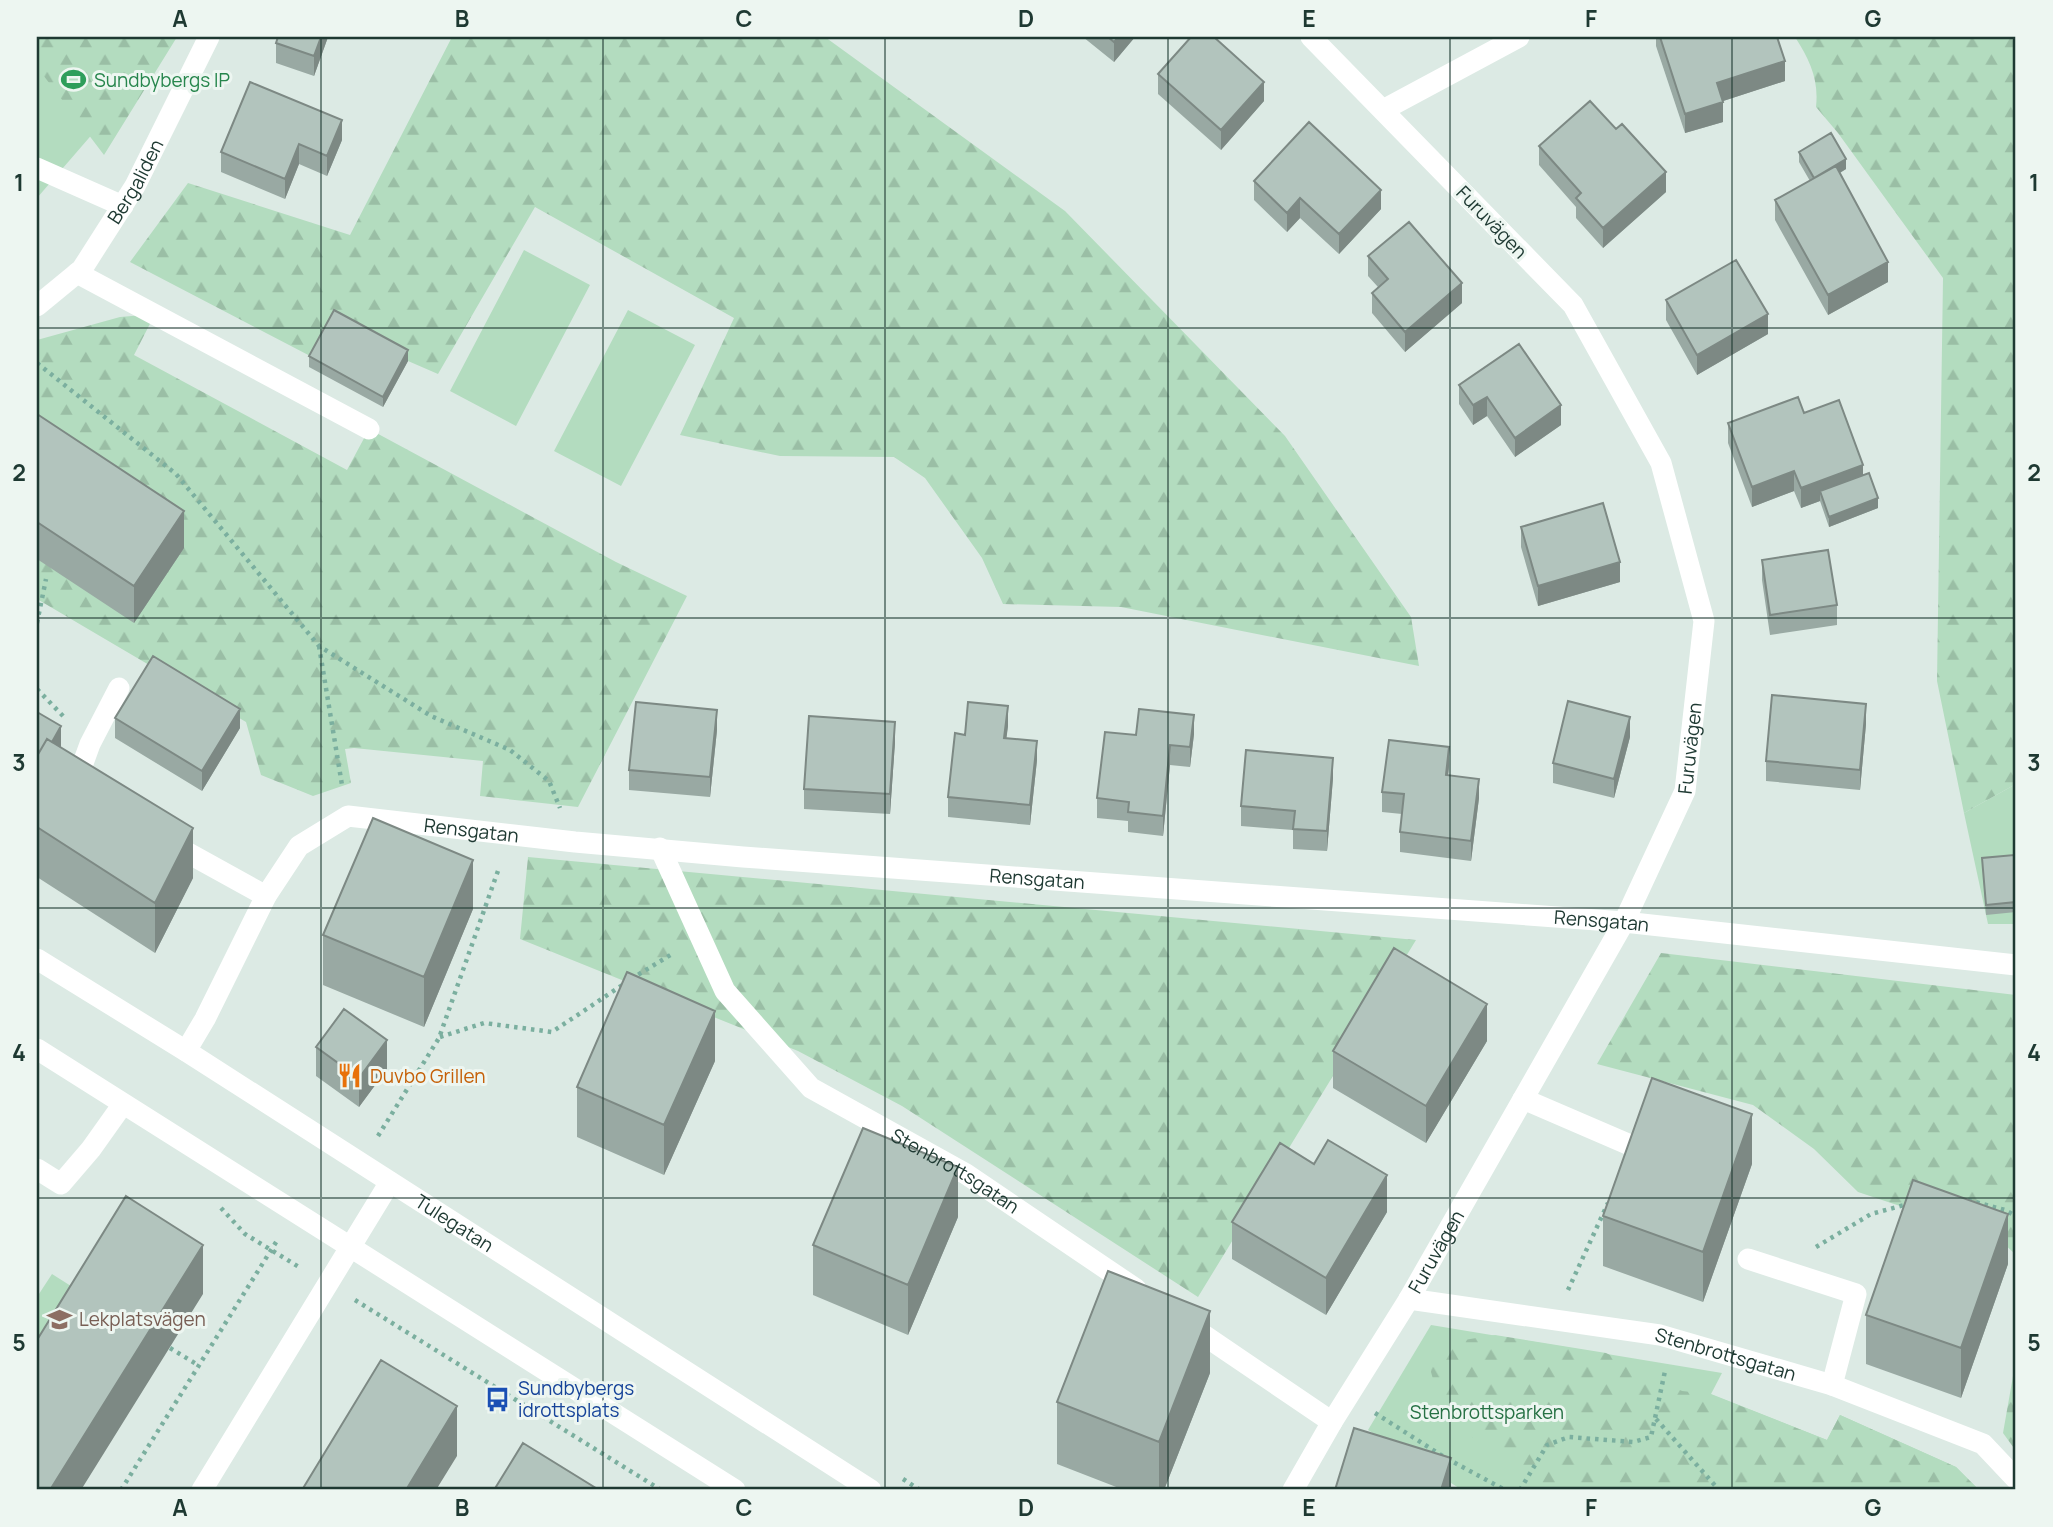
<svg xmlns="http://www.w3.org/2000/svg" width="2053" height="1527" viewBox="0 0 2053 1527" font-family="Manrope,sans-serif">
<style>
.green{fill:#b3dcbf}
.forest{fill:url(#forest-firs)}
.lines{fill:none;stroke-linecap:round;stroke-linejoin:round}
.path{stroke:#7baf9f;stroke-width:4.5;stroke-dasharray:3.5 5;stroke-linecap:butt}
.minor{stroke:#fff;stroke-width:21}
.wall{fill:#99a9a3}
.shaded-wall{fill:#7d8984}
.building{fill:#b2c4bd;stroke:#7d8984;stroke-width:2}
.grid{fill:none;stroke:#1e3932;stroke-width:2;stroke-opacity:0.55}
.labels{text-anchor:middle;stroke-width:6;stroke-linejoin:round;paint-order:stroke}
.leisure-label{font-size:19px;fill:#27864d;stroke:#edf6f1;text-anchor:start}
.street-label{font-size:19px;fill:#1e3932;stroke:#edf6f1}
.food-label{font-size:19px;fill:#c56008;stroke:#edf6f1;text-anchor:start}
.education-label{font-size:19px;fill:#785e54;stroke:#edf6f1;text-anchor:start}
.transit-label{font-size:19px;fill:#164399;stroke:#edf6f1;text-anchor:start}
.park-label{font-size:19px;fill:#267144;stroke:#edf6f1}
.neatline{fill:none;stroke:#1e3932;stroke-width:2.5}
.grid-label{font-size:23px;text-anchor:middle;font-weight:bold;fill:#1e3932}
</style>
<defs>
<pattern id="forest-firs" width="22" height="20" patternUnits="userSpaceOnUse" patternTransform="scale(1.75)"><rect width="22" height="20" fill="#b3dcbf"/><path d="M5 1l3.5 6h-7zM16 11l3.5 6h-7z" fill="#9abea5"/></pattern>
</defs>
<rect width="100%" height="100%" fill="#dceae4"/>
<path class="green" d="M37,37L101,124L37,198Z
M524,250L590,285L516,426L450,391Z
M628,310L695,345L621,486L554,451Z
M2016,784V924H1988L1964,813Z
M52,1274L93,1300L37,1390V1297Z
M1431,1325L1722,1373L1711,1394L1827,1440L1840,1415L1956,1467L1979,1490H1462L1368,1430Z"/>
<path class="forest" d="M37,37H177L104,155L37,67Z
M452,37H825L1065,211L1285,436L1411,617L1419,666L1121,607L1003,604L982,558L925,478L894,457L780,456L680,435L734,318L535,207L438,374L408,361L314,358L130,262L188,183L350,235Z
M1795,37H2016V784L1964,813L1937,681L1943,278L1838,133L1816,107C1819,80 1810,60 1795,37Z
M155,314L134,355L347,470L369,429L616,562L687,596L578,807L480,796L483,761L354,748L345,749L351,783L313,796L261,775L246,722L37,599V340L120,317Z
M528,857L1416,940L1198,1297L902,1106L798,1051L520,939Z
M1661,953L2016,995V1255L1999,1239L1858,1192L1814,1149L1753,1105L1597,1064Z
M1495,1335L1606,1353L1682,1391L1710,1394L1827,1440L1840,1415L1956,1467L1979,1490H1534L1442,1411L1431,1372L1433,1345Z
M2016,1359V1451L2003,1433Z"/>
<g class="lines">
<path class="path" d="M37,363L176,474L319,646L431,716L510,750L549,781L560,808
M37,623L46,579
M319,646L342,785
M37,689L65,718
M631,979L672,954
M440,1037L484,1023L552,1032L624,984
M378,1136L439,1038L499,868
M1968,1200L2005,1210L2016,1216
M221,1208L245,1234L299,1267
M1816,1247L1871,1214L1908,1204
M1568,1290L1608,1203
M355,1300L661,1490
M170,1348L198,1365
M1375,1413L1444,1457L1505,1490
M1656,1419L1719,1490
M903,1479L920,1490
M121,1490L278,1239
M1520,1490L1547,1445L1569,1437L1633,1442L1651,1437L1665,1371"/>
<g class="minor">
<path d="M1383,110L1519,37"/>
<path d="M37,168L123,206"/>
<path d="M77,273L369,429"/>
<path id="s1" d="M37,306L82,269L135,186L209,37"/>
<path d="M74,788L90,744L119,688"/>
<path d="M170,843L266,896"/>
<path id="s2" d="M660,848L725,991L811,1088L966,1174L1136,1289"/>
<path id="s3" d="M37,959L186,1051L871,1490"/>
<path d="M37,1049L735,1490"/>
<path id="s4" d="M186,1051L205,1019L266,896L299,846L348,816L575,842L743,857L1624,922L2016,965"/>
<path d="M1523,1099L1644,1151"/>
<path d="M37,1169L61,1184L91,1149L123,1104"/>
<path d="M1748,1259L1856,1294L1832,1385"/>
<path id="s5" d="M1409,1299L1660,1335L1832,1385L1983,1444L2016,1479"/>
<path d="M1186,1323L1332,1422"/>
<path d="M202,1490L390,1182"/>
<path id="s6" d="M1293,1490L1332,1422L1409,1299L1624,922L1685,791L1704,621L1661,463L1573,305L1311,37"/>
</g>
</g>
<path class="wall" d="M277,37H328L314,76L276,63V43Z
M1083,37H1135L1114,62Z
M1656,37H1777L1785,81L1723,101V122L1685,133L1656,46Z
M1158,74L1264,101L1221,150L1158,94Z
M342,140L327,176L299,164L285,199L221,172V152Z
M1539,146L1666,192L1603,248L1576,218V207L1539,165Z
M1799,152L1846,169L1840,173L1888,282L1828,315L1775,220V200L1810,181L1799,162Z
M1254,181L1381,209L1339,254L1300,218L1287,232L1254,200Z
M1368,256L1462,303L1405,352L1372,313V293L1378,287L1368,276Z
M1666,300L1768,334L1697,375L1666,320Z
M309,356L408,361L383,407L309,367Z
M1459,385L1561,425L1515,457L1487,416L1473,425L1459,404Z
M1804,413L1863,475L1878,508L1829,527L1820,501L1801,508L1794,491L1752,507L1728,443V423Z
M37,414L184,548L134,623L37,559Z
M1521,527L1620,582L1538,606L1521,547Z
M1762,560L1837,605V625L1770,635L1762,580Z
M37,712L61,748L193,878L155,953L37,877Z
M115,718L240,728L202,791L115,738Z
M1866,724L1860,790L1766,781V761Z
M1008,726L1006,738L1037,760L1030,825L948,817V797L965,735Z
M717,730L710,797L629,790V770Z
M1194,734L1190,767L1170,765L1163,836L1128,832V821L1097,818V798L1136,735Z
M1630,737L1614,798L1553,783V763Z
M895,742L890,814L804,809V789Z
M1449,767L1448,775L1479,798L1471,861L1400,852V832L1402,814L1382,812V792Z
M1333,778L1327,851L1293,849V830L1241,826V806Z
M1982,858L2016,878V912L1986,915Z
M473,909L424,1027L323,985V935Z
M1487,1041L1426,1143L1333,1088V1051Z
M316,1047L387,1069L359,1107L316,1076Z
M715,1061L664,1175L577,1137V1087Z
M1752,1164L1703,1302L1603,1266V1216Z
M1387,1212L1326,1315L1232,1259V1222Z
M958,1217L908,1335L813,1295V1245Z
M2008,1264L1961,1398L1866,1364V1315Z
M1210,1373L1164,1490H1124L1057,1464V1402Z"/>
<path class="shaded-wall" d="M321,37H328L314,76V56Z
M1118,37H1135L1114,62V42Z
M1785,61V81L1717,103V83Z
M1264,82V101L1221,150V130Z
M1723,102V122L1685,133V114Z
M342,120V140L327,176V156Z
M299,144V164L285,199V179Z
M1846,159V169L1814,188V178Z
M1666,172V192L1603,248V228Z
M1381,190V209L1339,254V234Z
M1300,198V218L1287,232V213Z
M1888,262V282L1828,315V295Z
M1462,283V303L1405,352V332Z
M1768,314V334L1697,375V355Z
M408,350V361L383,407V397Z
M1487,397V416L1473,425V405Z
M1561,405V425L1515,457V438Z
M1863,465V485L1820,491V501L1801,508V488Z
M1794,471V491L1752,507V487Z
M1878,498V508L1829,527V517Z
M184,511V548L134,623V586Z
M1620,562V582L1538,606V586Z
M1866,704V724L1860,790V770Z
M1008,706V726L1004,758V738Z
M240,709V728L202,791V771Z
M717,710V730L710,797V777Z
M1194,715V734L1190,767V747Z
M1630,717V737L1614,798V779Z
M895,722V742L890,814V794Z
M61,726V763L37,769Z
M1037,741V760L1030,825V805Z
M1170,745V765L1163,836V816Z
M1449,747V767L1446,795V775Z
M1333,758V778L1327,851V831Z
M1479,779V798L1471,861V841Z
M193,828V878L155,953V903Z
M473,860V909L424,1027V977Z
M1487,1004V1041L1426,1143V1106Z
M715,1011V1061L664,1175V1125Z
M387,1040V1069L359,1107V1078Z
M1752,1114V1164L1703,1302V1252Z
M958,1167V1217L908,1335V1285Z
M1387,1175V1212L1326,1315V1278Z
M2008,1214V1264L1961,1398V1348Z
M203,1245V1294L81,1490H50Z
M1210,1311V1373L1164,1490H1159V1442Z
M457,1406V1456L436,1490H406Z
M1451,1458V1490H1441Z"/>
<path class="building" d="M278,37H321L314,56L276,43Z
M1108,37H1118L1114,42Z
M1191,37H1214L1264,82L1221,130L1158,74Z
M1660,37H1777L1785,61L1717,83L1723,102L1685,114Z
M250,82L342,120L327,156L299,144L285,179L221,152Z
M1590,101L1616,129L1622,124L1666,172L1603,228L1576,198L1581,193L1539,146Z
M1309,122L1381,190L1339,234L1300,198L1287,213L1254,181Z
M1831,133L1846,159L1814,178L1799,152Z
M1836,166L1888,262L1828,295L1775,200Z
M1409,222L1462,283L1405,332L1372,293L1388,279L1368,256Z
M1736,260L1768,314L1697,355L1666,300Z
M334,310L408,350L383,397L309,356Z
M1519,344L1561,405L1515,438L1487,397L1473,405L1459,385Z
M1798,397L1804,413L1839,400L1863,465L1801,488L1794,471L1752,487L1728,423Z
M37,414L184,511L134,586L37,522Z
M1869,473L1878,498L1829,517L1820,491Z
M1603,503L1620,562L1538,586L1521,527Z
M1828,550L1837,605L1770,615L1762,560Z
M153,656L240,709L202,771L115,718Z
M1772,695L1866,704L1860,770L1766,761Z
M1568,701L1630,717L1614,779L1553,763Z
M636,702L717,710L710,777L629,770Z
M968,702L1008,706L1004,738L1037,741L1030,805L948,797L955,733L965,735Z
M1139,709L1194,715L1190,747L1170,745L1163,816L1128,812L1129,802L1097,798L1105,732L1136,735Z
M37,712L61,726L52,742L47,739L37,756Z
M809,716L895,722L890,794L804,789Z
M47,739L193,828L155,903L37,827V756Z
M1389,740L1449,747L1446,775L1479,779L1471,841L1400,832L1404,794L1382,792Z
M1246,750L1333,758L1327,831L1293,829L1295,811L1241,806Z
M373,818L473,860L424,977L323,935Z
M2014,855L2016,878V902L1986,905L1982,858Z
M1394,948L1487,1004L1426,1106L1333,1051Z
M627,972L715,1011L664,1125L577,1087Z
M344,1009L387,1040L359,1078L316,1047Z
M1652,1078L1752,1114L1703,1252L1603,1216Z
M863,1128L958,1167L908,1285L813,1245Z
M1328,1140L1387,1175L1326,1278L1232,1222L1280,1143L1314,1164Z
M1913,1180L2008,1214L1961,1348L1866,1315Z
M126,1196L203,1245L50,1490H37V1340Z
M1108,1271L1210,1311L1159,1442L1057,1402Z
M381,1360L457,1406L406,1490H302Z
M1354,1428L1451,1458L1441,1490H1335Z
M523,1443L599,1490H494Z"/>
<path class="grid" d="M321,37V1490M603,37V1490M885,37V1490M1168,37V1490M1450,37V1490M1732,37V1490M37,328H2016M37,618H2016M37,908H2016M37,1198H2016"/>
<defs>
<symbol id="stadium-bare" viewBox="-9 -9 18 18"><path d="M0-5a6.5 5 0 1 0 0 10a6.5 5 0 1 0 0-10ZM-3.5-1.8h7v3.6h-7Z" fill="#2e9e5b" stroke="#edf6f1" stroke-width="2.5" paint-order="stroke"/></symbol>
<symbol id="restaurant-bare" viewBox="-9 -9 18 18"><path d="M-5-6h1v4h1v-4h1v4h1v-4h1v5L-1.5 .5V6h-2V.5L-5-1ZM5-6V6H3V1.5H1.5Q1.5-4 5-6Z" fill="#e8710a" stroke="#edf6f1" stroke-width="2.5" paint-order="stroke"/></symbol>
<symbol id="school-bare" viewBox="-9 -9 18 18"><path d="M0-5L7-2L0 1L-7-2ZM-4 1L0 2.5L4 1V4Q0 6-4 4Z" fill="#8d6e63" stroke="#edf6f1" stroke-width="2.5" paint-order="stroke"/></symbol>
<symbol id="bus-bare" viewBox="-9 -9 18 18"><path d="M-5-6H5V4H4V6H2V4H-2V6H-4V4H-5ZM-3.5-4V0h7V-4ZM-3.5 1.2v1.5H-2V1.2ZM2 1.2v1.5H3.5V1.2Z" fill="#1a4fb4" stroke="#edf6f1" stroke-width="2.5" paint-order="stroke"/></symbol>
</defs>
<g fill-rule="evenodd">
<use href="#stadium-bare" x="56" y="62" width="35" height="35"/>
<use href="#restaurant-bare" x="332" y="1058" width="35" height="35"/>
<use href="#school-bare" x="42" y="1302" width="35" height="35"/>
<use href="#bus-bare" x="480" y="1382" width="35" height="35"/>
</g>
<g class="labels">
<g class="leisure-label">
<text x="94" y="87">Sundbybergs IP</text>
</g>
<g class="street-label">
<text dy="7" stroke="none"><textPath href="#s1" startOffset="161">Bergaliden</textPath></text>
<text transform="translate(1492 222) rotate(46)" y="7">Furuvägen</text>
<text dy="7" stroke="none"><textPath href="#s6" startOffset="845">Furuvägen</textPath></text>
<text dy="7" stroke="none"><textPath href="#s4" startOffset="416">Rensgatan</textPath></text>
<text dy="7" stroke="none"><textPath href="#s4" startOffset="984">Rensgatan</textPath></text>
<text dy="7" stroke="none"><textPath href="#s4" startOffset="1550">Rensgatan</textPath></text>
<text dy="7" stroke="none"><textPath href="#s2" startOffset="453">Stenbrottsgatan</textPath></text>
<text dy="7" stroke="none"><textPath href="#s3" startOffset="494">Tulegatan</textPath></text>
<text dy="7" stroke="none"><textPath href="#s6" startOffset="278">Furuvägen</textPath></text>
<text dy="7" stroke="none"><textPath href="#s5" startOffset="322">Stenbrottsgatan</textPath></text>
</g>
<g class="food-label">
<text x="370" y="1083">Duvbo Grillen</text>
</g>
<g class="education-label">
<text x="79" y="1326">Lekplatsvägen</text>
</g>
<g class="transit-label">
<text x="518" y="1395">Sundbybergs<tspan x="518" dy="22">idrottsplats</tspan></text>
</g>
<g class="park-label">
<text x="1487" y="1419">Stenbrottsparken</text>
</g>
</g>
<rect width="2053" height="1527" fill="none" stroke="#edf6f1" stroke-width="77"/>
<rect x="38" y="38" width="1976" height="1450" class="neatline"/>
<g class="grid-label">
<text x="180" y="27">A</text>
<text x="462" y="27">B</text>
<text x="744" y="27">C</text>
<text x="1026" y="27">D</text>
<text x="1309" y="27">E</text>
<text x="1591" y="27">F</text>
<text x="1873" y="27">G</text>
<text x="19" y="191">1</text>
<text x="2034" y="191">1</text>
<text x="19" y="481">2</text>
<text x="2034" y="481">2</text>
<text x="19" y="771">3</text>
<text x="2034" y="771">3</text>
<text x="19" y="1061">4</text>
<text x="2034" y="1061">4</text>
<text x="19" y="1351">5</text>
<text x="2034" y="1351">5</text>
<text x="180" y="1516">A</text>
<text x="462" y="1516">B</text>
<text x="744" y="1516">C</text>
<text x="1026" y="1516">D</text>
<text x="1309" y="1516">E</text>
<text x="1591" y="1516">F</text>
<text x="1873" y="1516">G</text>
</g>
</svg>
